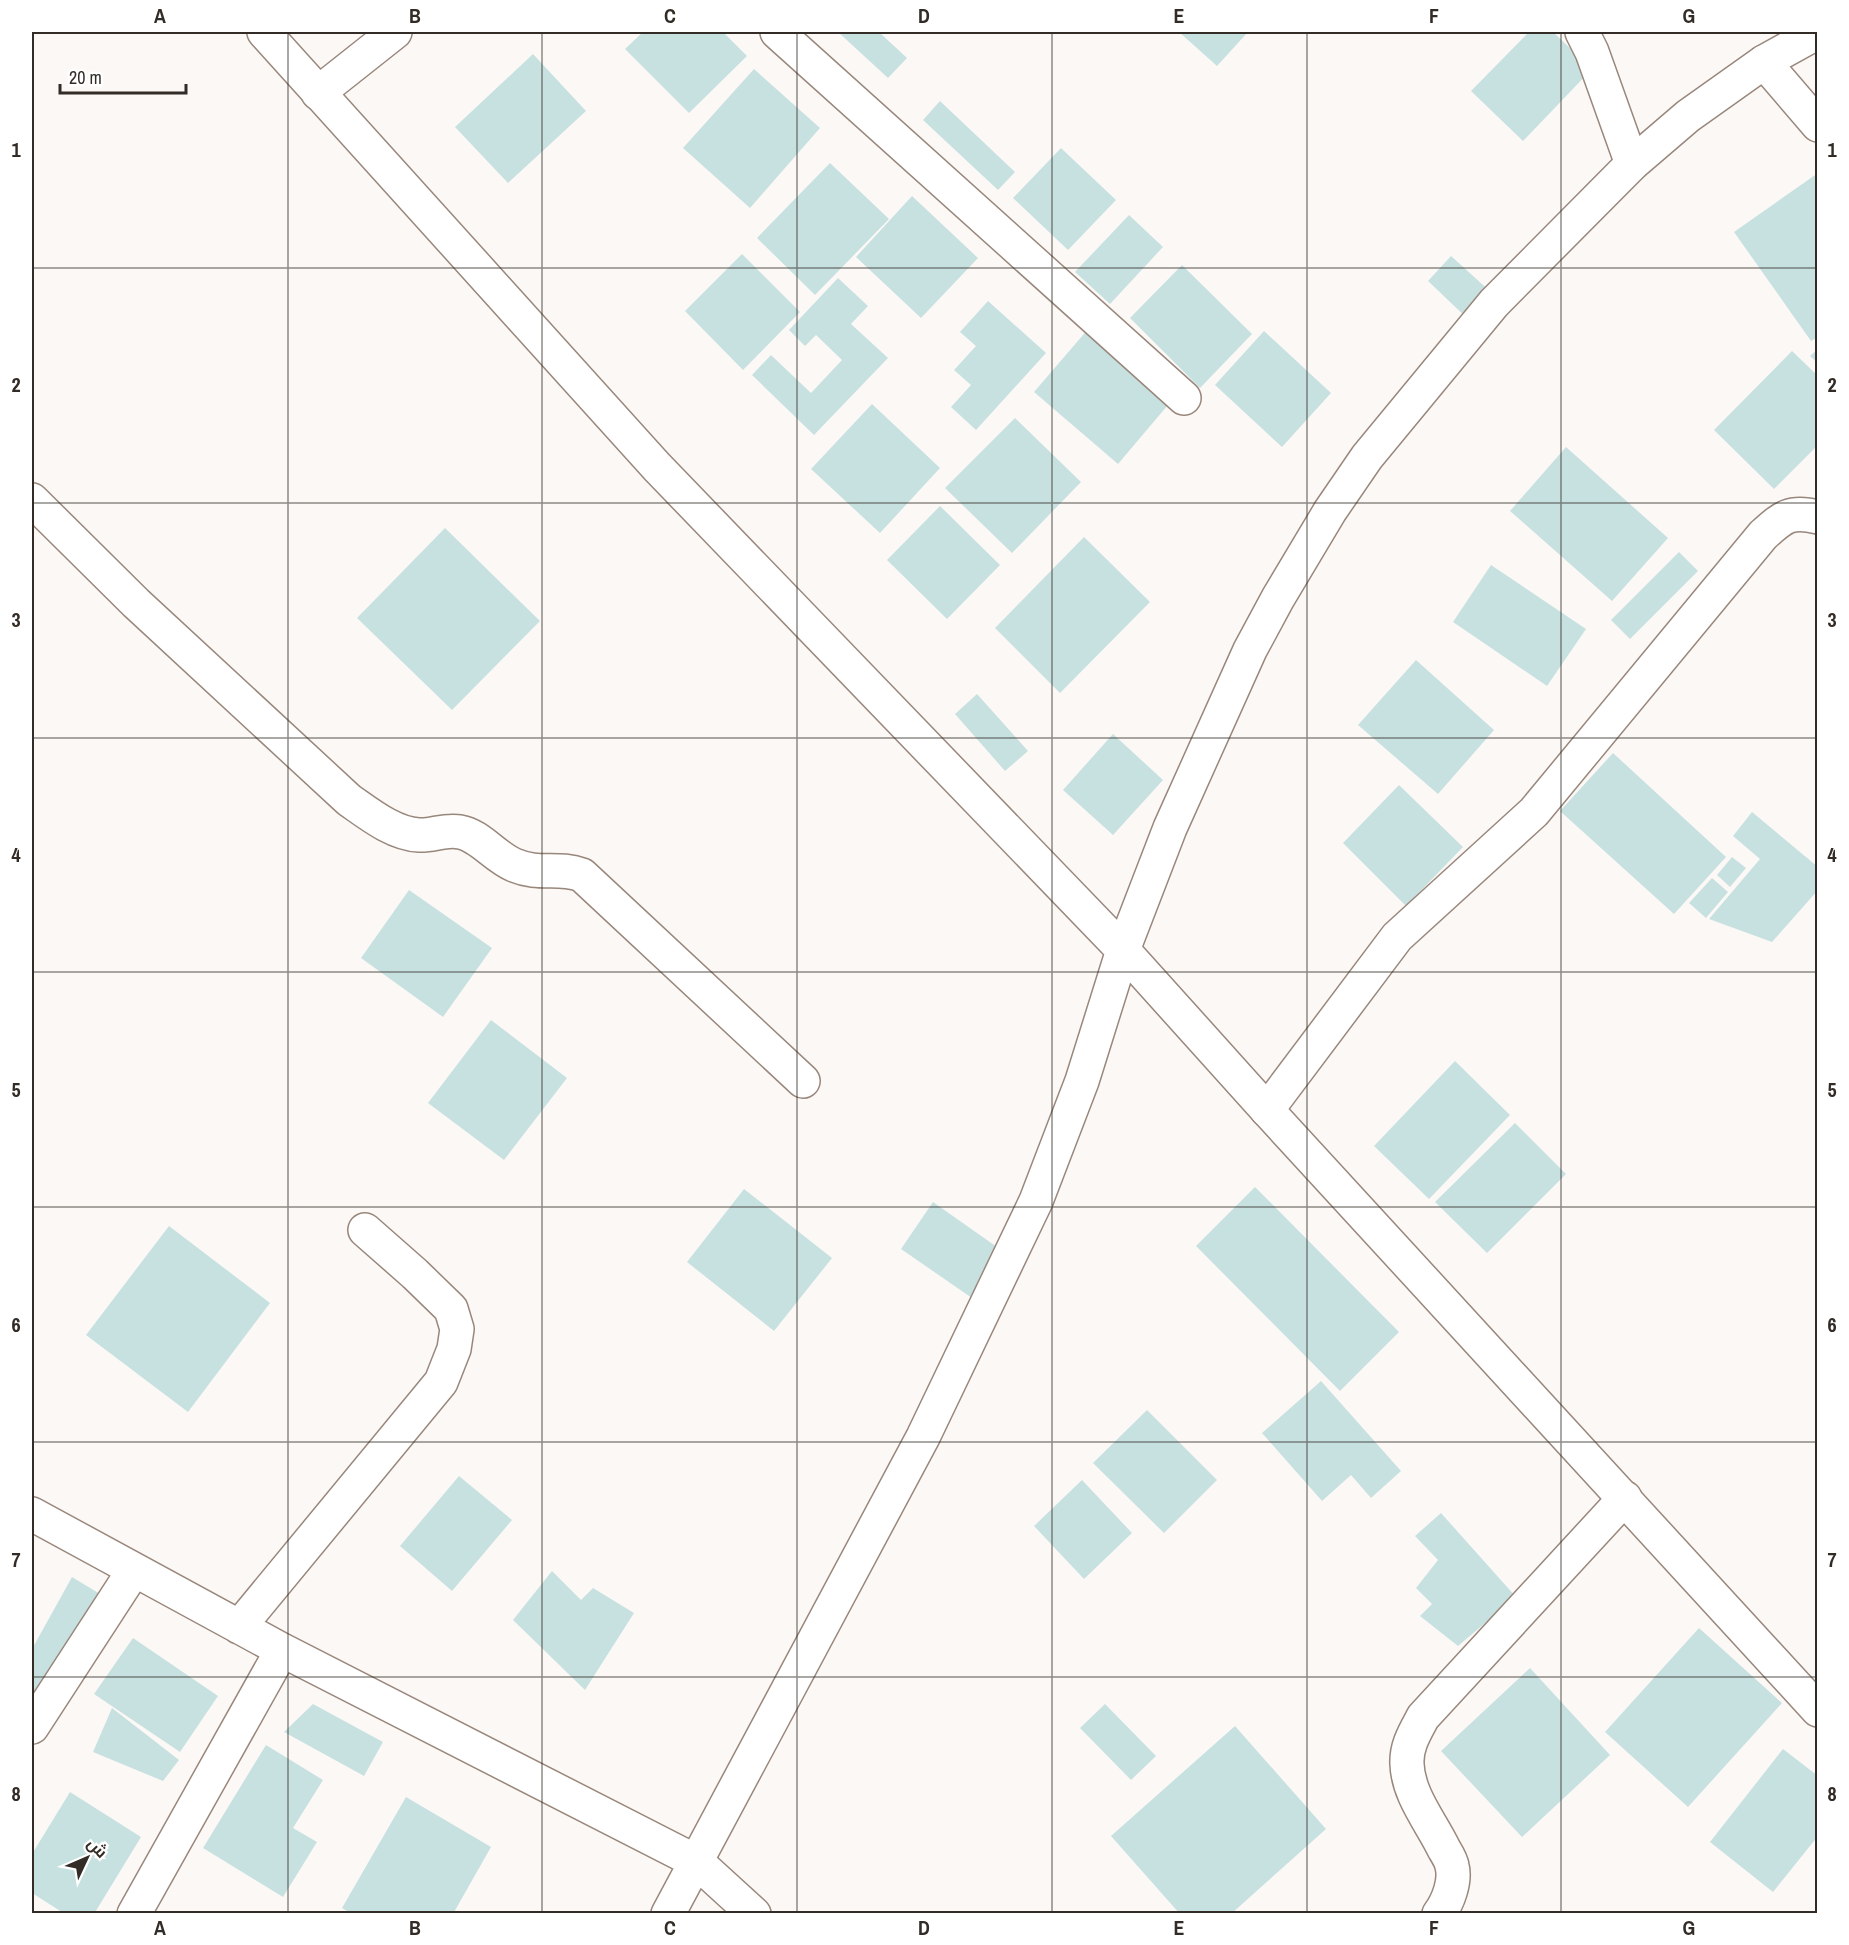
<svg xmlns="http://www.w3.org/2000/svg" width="1849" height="1945" viewBox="0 0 1849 1945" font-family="'Archivo Narrow',Cairo,sans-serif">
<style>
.building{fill:#c7e1e1}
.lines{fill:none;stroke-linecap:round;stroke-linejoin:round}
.street-casing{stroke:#99877c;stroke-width:36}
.secondary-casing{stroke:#99877c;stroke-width:36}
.street{stroke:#fff;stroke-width:33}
.secondary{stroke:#fff;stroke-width:33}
.grid{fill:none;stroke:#322b26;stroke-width:1.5;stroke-opacity:0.55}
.neatline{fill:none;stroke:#322b26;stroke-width:2}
.grid-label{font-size:20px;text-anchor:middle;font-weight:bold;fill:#322b26}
</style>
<rect width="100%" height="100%" fill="#fcf8f5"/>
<path class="building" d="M643,32H723L747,56L689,113L625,49Z
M838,32H879L907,58L888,78Z
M1179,32H1248L1217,66Z
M1529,32H1553L1592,69L1523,141L1471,91Z
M533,54L586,111L508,183L455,127Z
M754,69L820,128L750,208L683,148Z
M940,101L1015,172L998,190L923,120Z
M1061,148L1116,200L1068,250L1013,198Z
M830,163L889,219L815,295L757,238Z
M1818,173V337L1811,341L1734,232Z
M912,196L978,258L921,318L856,257Z
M1129,215L1163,247L1110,304L1075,272Z
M742,254L800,312L743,370L685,311Z
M1451,256L1493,294L1469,320L1428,281Z
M1182,265L1252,334L1200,388L1130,318Z
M838,278L868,306L851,324L888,358L814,435L752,375L771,355L811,393L842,360L816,335L805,346L789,330Z
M988,301L1046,353L976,430L951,407L971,385L954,370L976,346L960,332Z
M1089,328L1173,399L1118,464L1034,392Z
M1264,331L1331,393L1282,447L1215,385Z
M1818,349V363L1810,356Z
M1792,351L1818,376V445L1774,489L1714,430Z
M872,404L940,468L880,533L811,469Z
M1015,418L1081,482L1012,553L945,488Z
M1566,447L1668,538L1612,601L1510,511Z
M940,506L1000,565L947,619L887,560Z
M445,528L540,621L452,710L357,618Z
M1084,537L1150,602L1060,693L995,628Z
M1679,552L1698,571L1630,639L1611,620Z
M1491,565L1586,629L1547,686L1453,622Z
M1416,660L1494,730L1438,794L1358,725Z
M977,694L1028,751L1005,771L955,714Z
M1113,734L1163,780L1113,835L1063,790Z
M1613,753L1726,857L1674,914L1560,811Z
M1399,785L1463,847L1406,906L1343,843Z
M1752,812L1818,867V890L1772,942L1709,919L1760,859L1733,836Z
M1732,857L1746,868L1730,887L1717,875Z
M1712,878L1728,892L1706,918L1689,903Z
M409,890L492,948L443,1017L361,958Z
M491,1020L567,1078L504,1160L428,1103Z
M1455,1061L1510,1115L1429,1199L1374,1146Z
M1515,1123L1566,1174L1487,1253L1435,1202Z
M1255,1187L1399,1332L1340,1391L1196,1246Z
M744,1189L832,1258L774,1331L687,1262Z
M933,1202L1004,1252L972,1298L901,1249Z
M169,1226L270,1303L188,1412L86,1335Z
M1321,1381L1401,1471L1371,1498L1351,1475L1322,1501L1262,1433Z
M1147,1410L1217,1480L1164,1533L1093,1463Z
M459,1476L512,1520L452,1591L400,1546Z
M1082,1480L1132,1533L1084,1579L1034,1526Z
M1441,1513L1516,1597L1458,1646L1420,1616L1432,1604L1416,1588L1438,1560L1415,1536Z
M552,1571L581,1600L593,1588L634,1613L585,1690L513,1620Z
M72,1577L100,1594L32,1703V1649Z
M1699,1628L1782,1703L1688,1807L1605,1732Z
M133,1638L218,1696L180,1752L94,1694Z
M1530,1668L1610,1755L1522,1837L1441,1751Z
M313,1704L383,1742L364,1776L284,1732Z
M1105,1704L1156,1756L1131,1780L1080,1728Z
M112,1708L179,1760L163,1781L93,1752Z
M1235,1726L1326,1829L1231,1914H1180L1111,1836Z
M266,1745L323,1780L293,1828L317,1842L283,1897L203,1848Z
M1783,1749L1818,1776V1836L1773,1892L1710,1842Z
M70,1792L141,1837L94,1914H65L32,1893V1854Z
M406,1797L491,1847L453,1914H352L342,1908Z"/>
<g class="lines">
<defs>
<path id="street" d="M777,32L1184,398
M1582,32L1592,52L1632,164
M1764,62L1818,125
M318,93L395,32
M32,500L136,603L349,800C369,814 394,834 419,835C432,836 445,829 460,832C479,835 495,857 514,865C540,876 557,866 582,875L803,1081
M1267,1110L1397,937L1534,812L1763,535C1783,517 1790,510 1818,517
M32,1514L282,1650L697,1862L754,1914
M239,1627L441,1382L454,1349L457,1329L451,1309L415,1274L365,1230
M32,1727L134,1570
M134,1914L282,1650
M1439,1914C1448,1902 1456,1881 1452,1866C1451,1860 1447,1854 1444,1849C1431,1822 1408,1795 1407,1764C1406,1746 1415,1732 1423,1717L1625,1498"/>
<path id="secondary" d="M264,32L657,467L1123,950L1267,1110L1818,1710
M668,1914L923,1437L1036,1201L1082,1081L1123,950L1170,828L1250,650L1278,598L1330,511L1367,457L1494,303L1632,164L1688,116L1764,62L1818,32"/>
</defs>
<use href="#street" class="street-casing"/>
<use href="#secondary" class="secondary-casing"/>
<use href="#street" class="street"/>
<use href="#secondary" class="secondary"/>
</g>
<path class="grid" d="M288,32V1914M542,32V1914M797,32V1914M1052,32V1914M1307,32V1914M1561,32V1914M32,268H1818M32,503H1818M32,738H1818M32,972H1818M32,1207H1818M32,1442H1818M32,1677H1818"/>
<rect width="1849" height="1945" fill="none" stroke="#ffffff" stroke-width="66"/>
<g transform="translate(87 1858) rotate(46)" stroke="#ffffff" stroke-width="4.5" paint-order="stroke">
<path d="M0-4.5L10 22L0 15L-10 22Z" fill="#322b26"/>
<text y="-9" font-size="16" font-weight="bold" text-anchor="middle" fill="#322b26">ش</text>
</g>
<path d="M60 84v9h126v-9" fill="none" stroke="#322b26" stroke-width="3"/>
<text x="69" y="84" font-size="18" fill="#322b26" stroke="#ffffff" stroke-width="4.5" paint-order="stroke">20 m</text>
<rect x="33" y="33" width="1783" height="1879" class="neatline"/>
<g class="grid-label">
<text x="160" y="23">A</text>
<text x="415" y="23">B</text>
<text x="670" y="23">C</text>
<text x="924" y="23">D</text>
<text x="1179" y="23">E</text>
<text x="1434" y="23">F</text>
<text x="1689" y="23">G</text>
<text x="16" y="157">1</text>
<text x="1832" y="157">1</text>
<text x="16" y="392">2</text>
<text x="1832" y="392">2</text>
<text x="16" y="627">3</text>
<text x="1832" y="627">3</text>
<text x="16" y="862">4</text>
<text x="1832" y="862">4</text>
<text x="16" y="1097">5</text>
<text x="1832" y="1097">5</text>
<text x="16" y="1332">6</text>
<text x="1832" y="1332">6</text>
<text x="16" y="1567">7</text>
<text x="1832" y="1567">7</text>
<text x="16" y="1801">8</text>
<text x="1832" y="1801">8</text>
<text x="160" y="1935">A</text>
<text x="415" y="1935">B</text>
<text x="670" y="1935">C</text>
<text x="924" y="1935">D</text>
<text x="1179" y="1935">E</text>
<text x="1434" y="1935">F</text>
<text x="1689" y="1935">G</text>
</g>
</svg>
